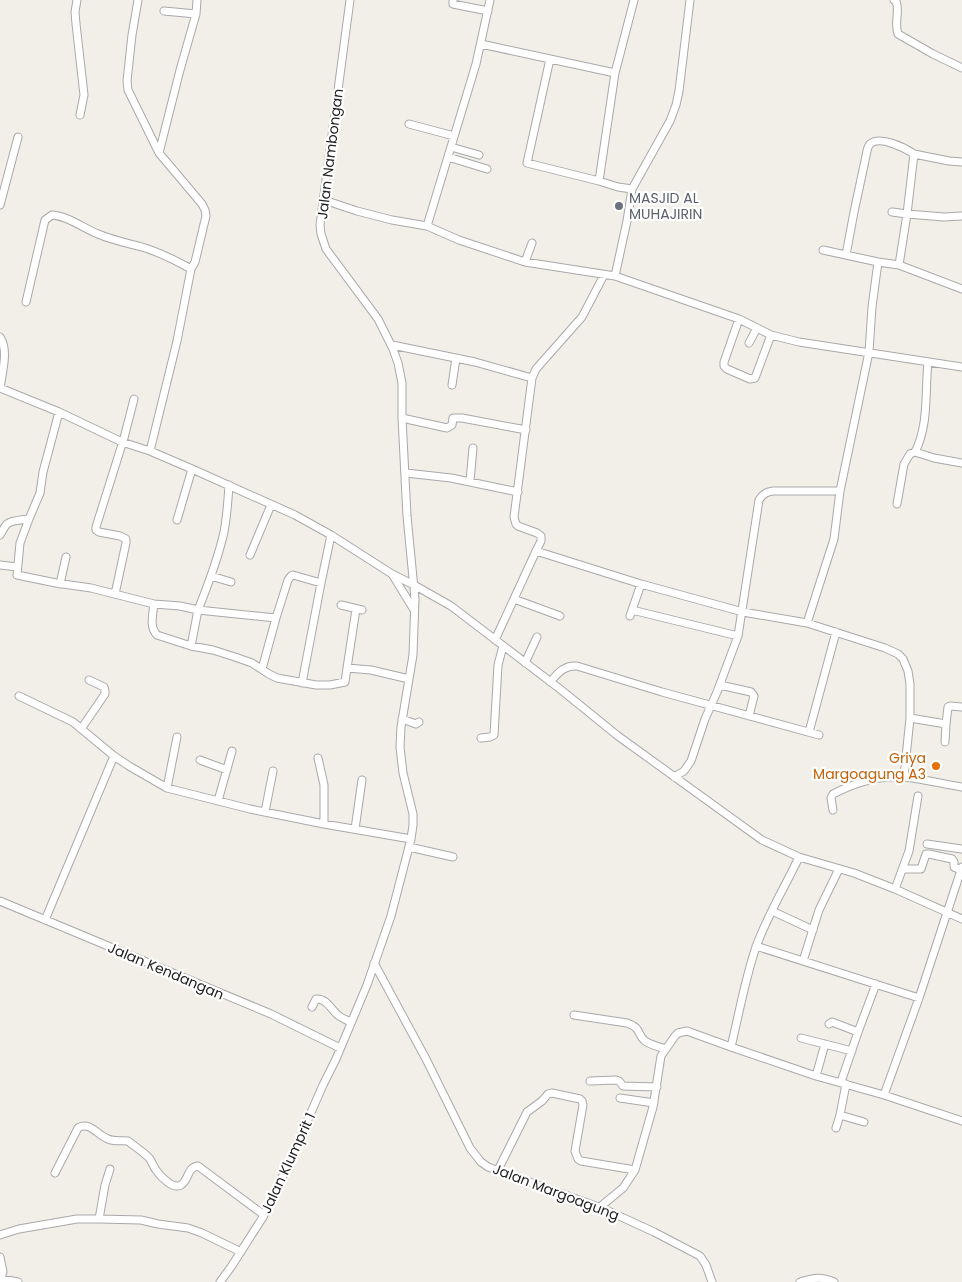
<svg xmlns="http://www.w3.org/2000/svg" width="962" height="1282" viewBox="0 0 962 1282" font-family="Poppins,sans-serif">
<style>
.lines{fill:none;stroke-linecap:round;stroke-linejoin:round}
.minor-casing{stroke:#a9a9a9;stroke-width:9}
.minor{stroke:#fff;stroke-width:7}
.worship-dot{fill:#6b7280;stroke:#fff;stroke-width:2}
.food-dot{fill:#e8710a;stroke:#fff;stroke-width:2}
.labels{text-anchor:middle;stroke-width:4.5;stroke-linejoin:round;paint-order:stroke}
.street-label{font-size:14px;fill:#222;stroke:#fff}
.worship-label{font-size:14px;fill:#5b616d;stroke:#fff;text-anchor:start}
.food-label{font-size:14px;fill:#c56008;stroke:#fff;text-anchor:end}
</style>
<rect width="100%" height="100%" fill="#f2efe9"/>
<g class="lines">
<defs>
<path id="minor" d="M77,0L75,12L76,24L84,95L80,115
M138,0L132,35L127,81L128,90L159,153L202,204L205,210L206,216L195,262L191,269L177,341L150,451
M453,0V4L488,11
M894,0L896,1C900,11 894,23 898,34L933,54L962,68
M164,11L196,14
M481,44L615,73
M550,59L527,163L599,181
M409,124L454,136
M451,147L479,155
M159,153L180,70L196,14L197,0
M448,157L487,169
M962,162L949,161L914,154L907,214L944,217L962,216
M632,189L618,187L599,181L615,73L634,0
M324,200L357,211L392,220L427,226L459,240L525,262L615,276L739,319L771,335L799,342L962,367
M0,205L18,137
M892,212L907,214L899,265
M427,226L476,64L490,0
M823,250L878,262L899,265L962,289
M846,255L854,212L866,156C867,152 867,147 870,144C880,135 905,148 914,154
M525,262L532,243
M615,276L627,221L632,189L670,121L676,105L679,91L690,0
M26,302L45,220L52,215C68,216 83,228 98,234C112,240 127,243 142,247C159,252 175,260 191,269
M739,319L724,362V366L727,369L750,379L755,378L771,335
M0,337C9,350 2,373 0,388
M749,343L757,328
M392,345L475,362L532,378
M928,362C925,391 929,425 915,452L934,458L962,463
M452,385L456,358
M0,388L59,412L122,442L150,451L192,469L295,515L331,535L392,574L414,585L451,606L560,689L618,736L762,840L799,857L854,873L895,889L962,919
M59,412L43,472L40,493L29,519L20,543L17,575L56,583L91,588L154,604L180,606L198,610C208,585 218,559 224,532C227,516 228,501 229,485
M402,418L447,428L452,425L453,418H462L526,430
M406,473L451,478L518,492
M470,481L473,448
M897,504L904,464L910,454L915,452
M177,520L192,469
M0,535C2,532 4,527 7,524C12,520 22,520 29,519
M536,551L541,541V536L537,533L518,526L516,524L514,517L532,378L536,369L582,317L604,275
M250,555L271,505
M0,565L17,567
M392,574L414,610
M211,576L231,582
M60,584L66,557
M115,594L126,543V539L120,536L99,532L96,530V527L124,438L134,399
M514,599L560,616
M154,604C153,614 149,627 157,635L191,646L213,650L235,657L252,663L269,674L277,678L316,685H330L345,682L347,668L371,670L409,679
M341,605L362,610
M632,610L738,636
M630,616L641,584
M807,623L834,539L840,491
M495,640L536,551L641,584L743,612L807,623L885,648L898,654L903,659L908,671L910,684V718L904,777
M191,646L198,610L276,618
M525,663L537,637
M347,668L356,609
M262,669L276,618L288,580L291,576L293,575L321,583L331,535
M550,682C558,673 564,665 577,666L662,692L819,735
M302,683L321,583
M720,685L751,692L754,696L749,716
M19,696L73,722L114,756L129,766L167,788L250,809L324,824L411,839
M910,718L946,724L948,707L950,706L962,707
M402,719L416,724L419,722
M81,729L105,694V691L104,687L89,680
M809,732L836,632
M481,738L490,737L494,735L498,665L503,646
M945,742L946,724
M318,758L324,785V824
M200,760L227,770
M674,777L684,771L691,761L705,719L717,692L738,636L759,500C763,494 766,492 773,491H840L869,352L872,307L878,262
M167,788L177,737
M218,801L232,751
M833,810L831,798L833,794C854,783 880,775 904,777C923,779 943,784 962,787
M265,812L273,771
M355,829L362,780
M927,844L962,849
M409,847L453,857
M903,869H921L926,854H929L952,859L954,862V867L961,870
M895,889L909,851L918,796
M0,901L271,1014L340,1048
M772,911L813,930
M45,920L114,756
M756,946L919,998
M803,961L819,910L839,869
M374,963L426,1059L470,1148L481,1162L488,1167L604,1209L654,1232L700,1256L706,1265L712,1282
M312,1007L316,999C327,998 331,1010 339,1016C343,1019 347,1020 351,1022
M574,1015L627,1023C642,1028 637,1035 645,1041C651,1045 659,1047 666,1049
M829,1024L832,1022L858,1032
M801,1038L852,1051
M731,1047C739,1014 745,979 756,947C767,916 785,887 799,857
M816,1076L825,1044
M590,1081L616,1080L619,1081L623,1086L657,1087
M841,1082L858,1032L876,984
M884,1095L919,998L962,867
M620,1098L654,1103
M840,1115L864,1122
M836,1128L840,1115L846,1084
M498,1170L527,1112L542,1101L548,1094L552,1093L580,1099L582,1101L583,1105L575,1151L578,1159L581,1161L635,1170
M55,1173L78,1128C90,1121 97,1135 108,1139C115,1142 121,1140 128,1141C135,1147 144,1152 150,1159C152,1162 153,1166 156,1170C160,1176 173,1190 181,1185C189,1180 187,1167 198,1166L264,1215
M600,1207L623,1188L635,1170L653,1107L661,1056L675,1036L678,1033L687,1031L731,1047L816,1076L884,1095L962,1121
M99,1219L105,1185L110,1169
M0,1235L19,1229L77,1219H99L141,1220L158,1224L188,1228L202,1233L241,1252
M0,1257L3,1272L0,1281
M2,1279L18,1282
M220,1282L231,1267L263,1217L288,1165L323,1085L336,1059L367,985L391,916L411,839L413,825V814L403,773L400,747L401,727L413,655L415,599L407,516L402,418V383L398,363L393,349L378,319L326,249L321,234L320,225L350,0
M800,1282C814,1278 820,1276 834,1282"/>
</defs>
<use href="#minor" class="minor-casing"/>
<use href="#minor" class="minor"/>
</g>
<circle class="worship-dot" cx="619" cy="206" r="5"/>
<circle class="food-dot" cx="936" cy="766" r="5"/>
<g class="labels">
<g class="street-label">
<text transform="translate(330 154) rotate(-83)" y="5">Jalan Nambongan</text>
<text transform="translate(166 971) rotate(23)" y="5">Jalan Kendangan</text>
<text transform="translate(288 1163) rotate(-65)" y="5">Jalan Klumprit 1</text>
<text transform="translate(556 1192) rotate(21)" y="5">Jalan Margoagung</text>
</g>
<g class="worship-label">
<text x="629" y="203">MASJID AL<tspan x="629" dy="16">MUHAJIRIN</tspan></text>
</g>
<g class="food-label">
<text x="926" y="763">Griya<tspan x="926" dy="16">Margoagung A3</tspan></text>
</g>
</g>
</svg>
